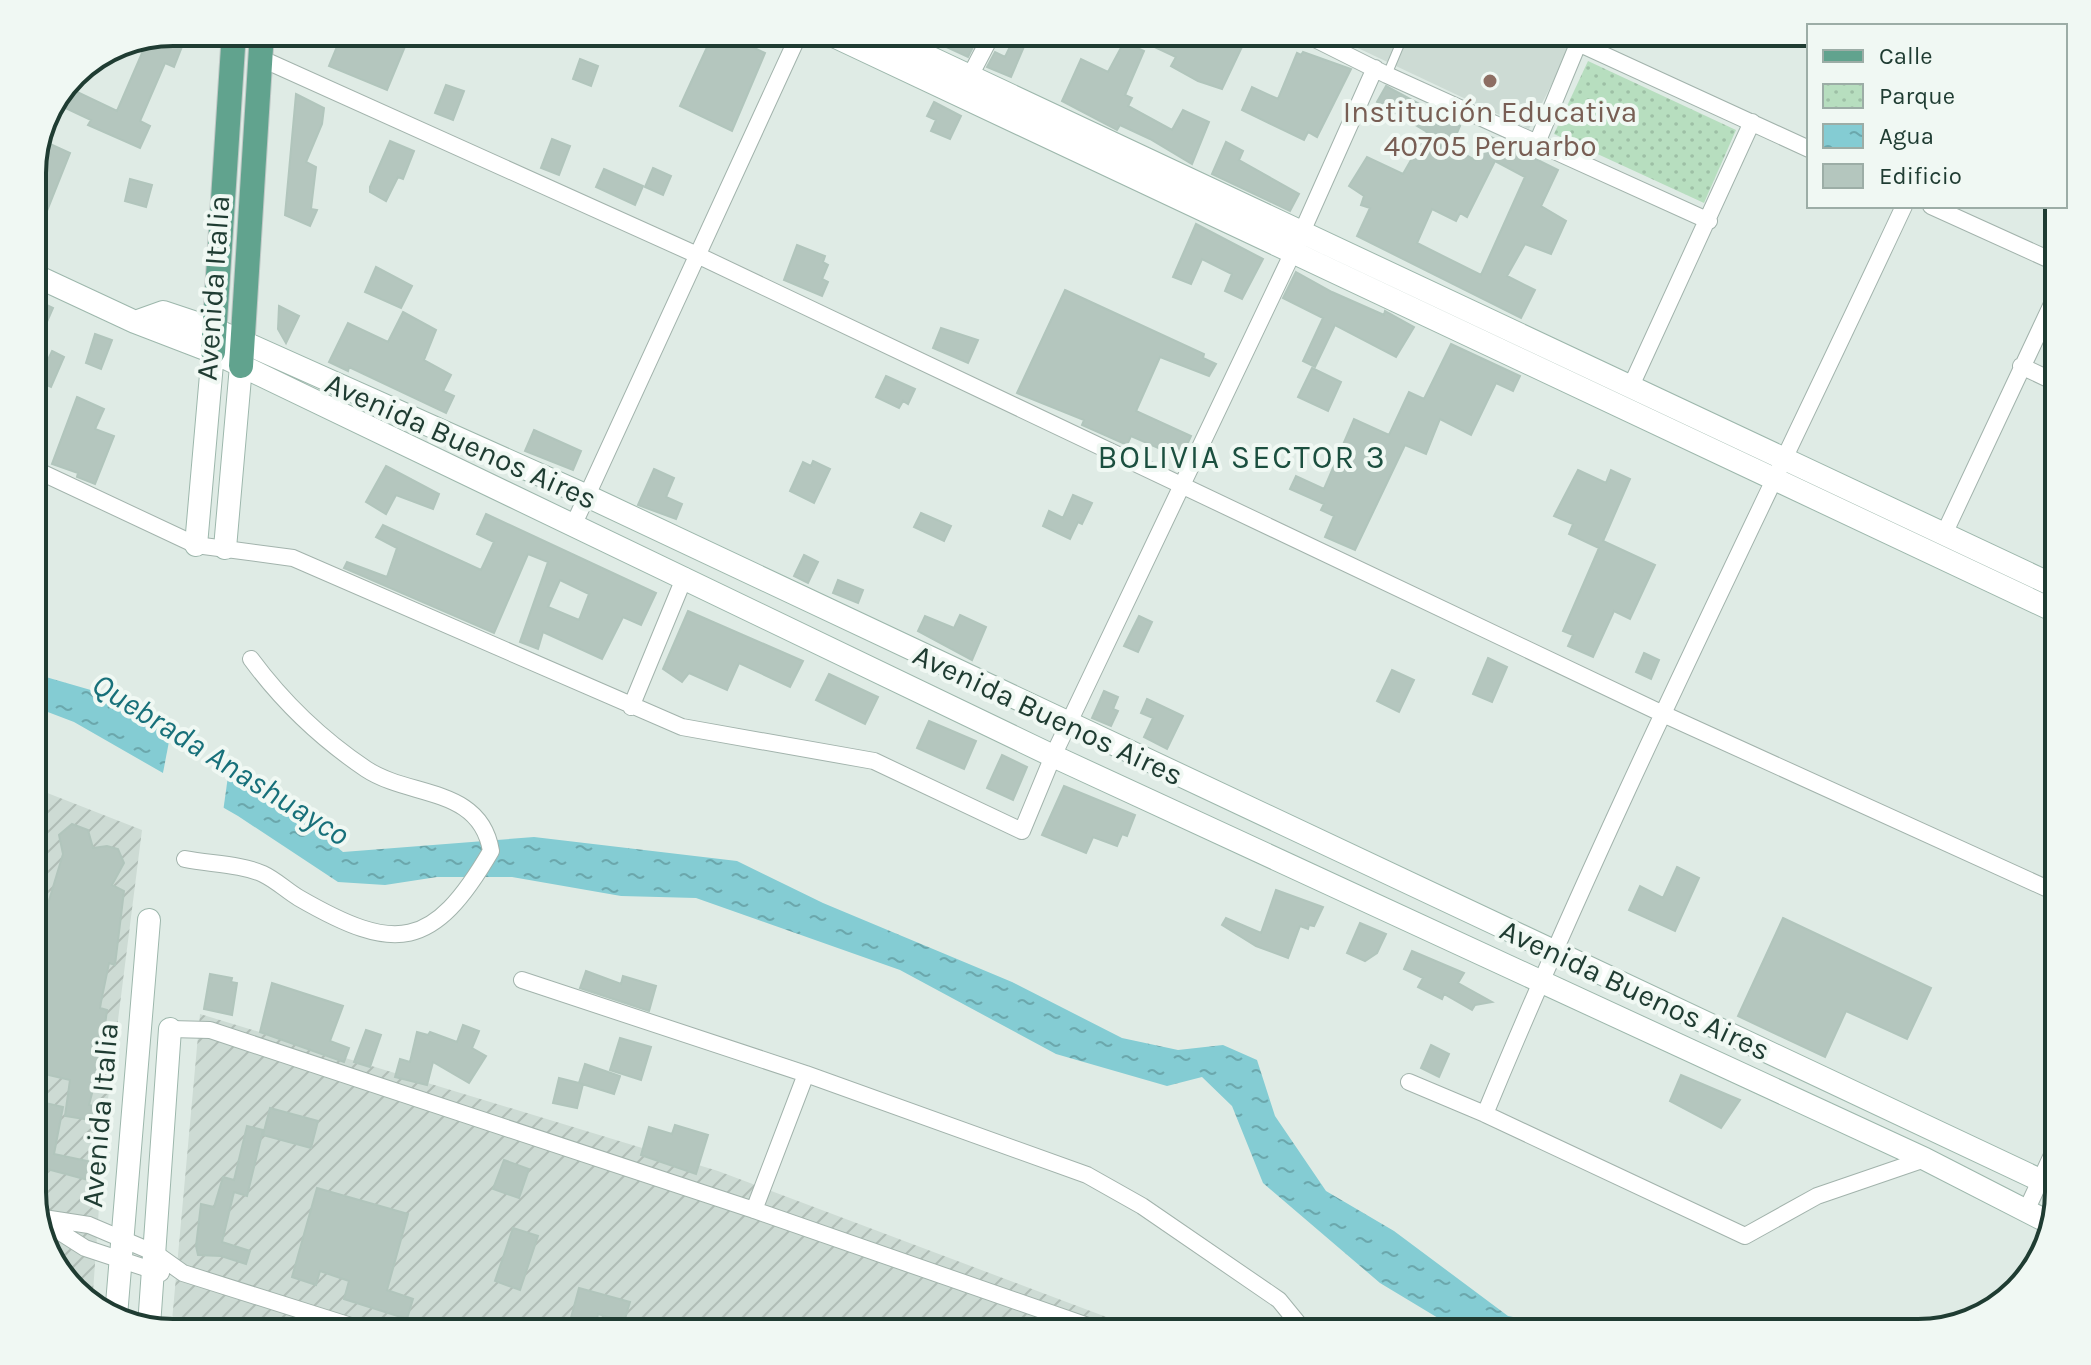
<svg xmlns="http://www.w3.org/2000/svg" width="2091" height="1365" viewBox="0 0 2091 1365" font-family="Karla,sans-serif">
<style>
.built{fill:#cddbd4}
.industrial{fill:url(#industrial-furrows)}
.park{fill:url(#park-dots)}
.water{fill:url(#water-ripples)}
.pier{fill:#dfebe5}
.building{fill:#b4c6be;stroke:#b1c5bc;stroke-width:2;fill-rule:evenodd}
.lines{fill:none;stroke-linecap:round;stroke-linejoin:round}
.lane-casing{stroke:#a2b3ac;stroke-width:10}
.street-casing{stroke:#a2b3ac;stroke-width:18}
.secondary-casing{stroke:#9db7ac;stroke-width:24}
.primary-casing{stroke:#c0c8c6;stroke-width:26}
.lane{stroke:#fff;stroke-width:8}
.street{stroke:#fff;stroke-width:16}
.secondary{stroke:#fff;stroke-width:22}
.primary{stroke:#61a38e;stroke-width:24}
.education-dot{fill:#8d6e63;stroke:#f0f8f3;stroke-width:3}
.labels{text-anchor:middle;stroke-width:8;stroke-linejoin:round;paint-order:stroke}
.education-label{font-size:30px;fill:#785e54;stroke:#f0f8f3}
.street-label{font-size:30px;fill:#1f3c32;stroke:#f0f8f3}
.neighbourhood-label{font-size:32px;letter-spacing:2px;fill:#1b4f3f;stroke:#f0f8f3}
.water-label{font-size:32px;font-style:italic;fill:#17707a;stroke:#f0f8f3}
.rim{fill:none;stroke:#1f3c32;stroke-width:4}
</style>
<defs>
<pattern id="industrial-furrows" width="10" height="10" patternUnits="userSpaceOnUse" patternTransform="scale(2)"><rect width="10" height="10" fill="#cddbd4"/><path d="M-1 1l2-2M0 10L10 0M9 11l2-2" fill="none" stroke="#b0bdb6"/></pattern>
<pattern id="park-dots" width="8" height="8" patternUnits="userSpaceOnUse" patternTransform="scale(2)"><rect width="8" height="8" fill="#b7debf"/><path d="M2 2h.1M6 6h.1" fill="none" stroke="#9dbfa5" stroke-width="1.8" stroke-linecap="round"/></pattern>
<pattern id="water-ripples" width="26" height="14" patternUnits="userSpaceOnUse" patternTransform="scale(2)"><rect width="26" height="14" fill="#84ccd3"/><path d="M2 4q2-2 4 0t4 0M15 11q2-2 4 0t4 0" fill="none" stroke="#6ba7ac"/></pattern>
</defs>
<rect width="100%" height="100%" fill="#dfebe5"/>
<path class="built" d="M1324,32H1578L1529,129Z"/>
<path class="industrial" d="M32,787L142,830L105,1123L92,1306L51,1263L32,1200Z
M200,1014L718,1171L1149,1333L171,1332Z"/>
<path class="park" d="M1588,61L1736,130L1704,203L1554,134Z"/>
<path class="water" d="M32,673L108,695L164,732L258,782L343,852L534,837L737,861L823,903L1012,982L1122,1038L1178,1050L1223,1045L1257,1060L1275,1116L1326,1191L1394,1231L1508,1316L1598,1333H1463L1380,1283L1263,1183L1232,1106L1202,1077L1167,1086L1056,1054L900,970L696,898L621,896L512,877H437L385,885L338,882L238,816L74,722L32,706Z
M1899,1321L1914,1333H1835L1843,1326Z"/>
<path class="pier" d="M171,731L230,762L223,812L162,778Z"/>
<path class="building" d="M343,32H411L387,90L329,66Z
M714,32H746L742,42L765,53L732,131L680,106Z
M914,32H976L971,42L975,43L968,57Z
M1017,32L1029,35L1011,77L987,67L995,52L1005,57Z
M1151,32H1249L1222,89L1198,81L1171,66L1176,57L1146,43Z
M164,34L183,44L174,67L165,63L140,121L150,126L140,148L88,125L91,120L59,105L67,87L117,111L149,37Z
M1124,42L1144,51L1125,95L1132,98L1128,106L1172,130L1183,110L1209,122L1192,164L1150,139L1120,125L1117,130L1062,101L1081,59L1108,72Z
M1303,52L1351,69L1317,137L1308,132L1304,140L1242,110L1252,87L1278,99L1297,53L1301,55Z
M580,59L598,66L591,86L573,79Z
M446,85L464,91L453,120L435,113Z
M1386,86L1460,126L1451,147L1475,160L1487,135L1558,170L1541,206L1566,221L1551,254L1525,244L1507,276L1535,290L1521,318L1357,236L1370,208L1361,205L1364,196L1349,186L1367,157L1403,174L1427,132L1377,102ZM1495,161L1525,177L1481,275L1417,243L1432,209L1456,221L1460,213L1467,217Z
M296,94L324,108L322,124L306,162L316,167L311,209L317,210L310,226L285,215Z
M934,102L961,116L950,139L931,131L936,120L927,116Z
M552,139L570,146L559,175L541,168Z
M390,141L414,151L403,179L398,177L386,201L370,192V187Z
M1226,142L1243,151L1239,160L1299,194L1290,211L1212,174Z
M50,144L70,153L43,221L32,216V174L37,176Z
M653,168L671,176L663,195L645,187Z
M604,169L643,186L635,205L596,187Z
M130,179L152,185L146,207L125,201Z
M1196,224L1263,259L1242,299L1225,291L1232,274L1202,259L1191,284L1173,277Z
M797,245L825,256L823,262L828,265L822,279L828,282L822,296L784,280Z
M376,267L412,286L401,308L365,292Z
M1296,272L1332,292L1384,315L1385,311L1414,327L1396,357L1335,325L1315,367L1303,361L1323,318L1283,298Z
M1065,290L1204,354L1203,358L1216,364L1209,376L1160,357L1136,411L1191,436L1181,458L1131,436L1127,445L1082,425L1084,420L1017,393Z
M32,298L53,308L32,356Z
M279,306L299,316L286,343L278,329Z
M403,312L436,330L424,360L451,375L443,391L454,396L446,413L349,367L348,371L329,362L348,323L388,342Z
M941,328L978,340L968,363L933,348Z
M95,334L112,340L101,369L86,363Z
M1451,344L1520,376L1513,391L1496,383L1471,435L1440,419L1426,454L1405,445L1355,550L1325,537L1334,516L1321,510L1324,504L1290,489L1296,476L1324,489L1354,419L1389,435L1409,392L1424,399Z
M52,351L64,357L51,387L38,381Z
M1312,368L1341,382L1328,411L1298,397Z
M886,376L915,389L908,404L903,401L899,408L876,397Z
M77,397L104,409L95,429L114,436L95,484L77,477L78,473L52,464Z
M534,430L581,451L573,470L525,451Z
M813,461L830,469L814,503L790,491L803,462L811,466Z
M386,466L439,494L433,509L396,495L386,514L366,502Z
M654,469L674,478L666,497L682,504L676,519L638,505Z
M1578,470L1606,483L1611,470L1630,479L1603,541L1655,565L1630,619L1614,611L1593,657L1568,646L1573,635L1563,631L1599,548L1569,534L1573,524L1554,516Z
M1073,495L1092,503L1082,524L1078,522L1070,539L1043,526L1049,511L1063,518Z
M921,513L951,526L944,541L914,527Z
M486,514L656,593L641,625L623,617L602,659L543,632L538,649L520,642L548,562L528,554L494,633L344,568L347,562L387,577L397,548L376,537L383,525L481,570L494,542L477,534ZM560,580L589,594L579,620L548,607Z
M804,555L818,562L808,583L794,576Z
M838,580L863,590L858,603L833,593Z
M688,611L803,661L790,687L739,663L727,690L689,673L682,682L663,669Z
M960,615L986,627L972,660L918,631L925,616L954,628Z
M1139,616L1152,622L1138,652L1124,646Z
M1644,653L1659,660L1651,679L1636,672Z
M1488,658L1507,667L1492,702L1473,694Z
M1392,670L1414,680L1399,712L1377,701Z
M829,674L878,697L865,724L816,700Z
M1104,691L1118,697L1113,709L1118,711L1111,726L1092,718Z
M1147,699L1183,716L1167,749L1144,737L1153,718L1141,713Z
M929,721L976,741L964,769L917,748Z
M1002,755L1027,767L1013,800L987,788Z
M1064,786L1135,815L1127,836L1122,834L1117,846L1093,837L1086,853L1042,835Z
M72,824L88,830L93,848L107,846L118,849L124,863L112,885L124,891L115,965L109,963L101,1002L100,1008L107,1010L100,1062L89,1105L99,1107L97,1121L65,1116L70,1080L36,1072L37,1067L32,1066V957L63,854L59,835Z
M1677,867L1699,878L1675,931L1629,910L1640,886L1663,898Z
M1276,890L1323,907L1314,926L1309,925L1308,929L1300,926L1288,958L1256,946L1222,925L1226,918L1261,933Z
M1783,918L1931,988L1907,1039L1846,1011L1825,1057L1738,1016Z
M1360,923L1386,934L1377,953L1365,961L1347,953Z
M1412,951L1464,973L1458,983L1492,1002L1475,1005L1472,1010L1444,994L1442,999L1418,987L1423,978L1404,969Z
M586,971L621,984L623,976L656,986L649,1011L580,988Z
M210,974L232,978L231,982L237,983L232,1015L204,1009Z
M272,983L343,1006L330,1041L349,1048L344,1062L260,1032Z
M463,1025L479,1031L472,1048L486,1056L469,1083L433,1062L427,1085L395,1077L400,1059L410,1062L417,1032L428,1035L430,1032L457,1042Z
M366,1030L381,1035L370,1067L354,1062Z
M620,1038L651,1047L641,1080L610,1070Z
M1431,1045L1449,1054L1439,1077L1421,1068Z
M585,1064L620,1076L614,1094L579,1083Z
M1681,1075L1740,1100L1721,1128L1670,1101Z
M559,1078L583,1084L577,1108L553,1103Z
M32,1100L63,1107L54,1154L92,1162L88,1180L32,1165Z
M270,1108L318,1121L311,1148L263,1135Z
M675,1125L708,1135L696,1174L641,1155L649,1127L672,1134Z
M247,1126L263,1130L247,1196L234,1192L222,1242L250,1251L246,1264L221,1256L198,1255L196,1246L201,1204L214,1207L223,1177L234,1180Z
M504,1160L529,1169L519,1198L493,1189Z
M317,1188L408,1214L387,1290L413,1299L407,1319L344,1299L349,1281L320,1271L316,1285L292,1277Z
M513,1228L538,1236L520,1290L495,1281Z
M579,1288L630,1302L624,1322L598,1314L594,1332L569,1325Z"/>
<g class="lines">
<defs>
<path id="lane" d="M1387,75L1405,32
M32,827L42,831L32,868
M32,909V914"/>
<path id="street" d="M208,32L234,40
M1301,32L1387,75L1709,221
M1578,43L1809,149
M260,58L695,254L1663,714L2059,894
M970,76L993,32
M1537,143L1583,32
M1931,206L2059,264
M2021,366L2059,384
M1631,386L1752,122
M32,468L196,545L293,558L682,727L874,761L1022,831L1053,756L1293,252L1375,68
M573,526L800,32
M1944,534L2059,289
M631,707L685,576
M185,859C209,864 241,864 263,874C276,880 287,891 299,898C396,954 433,950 491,851C480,786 410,798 366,769C323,740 282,701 251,659
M522,980L806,1074L1087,1175L1142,1206L1279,1300L1306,1333
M170,1029L210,1030L754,1210L1108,1333
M1409,1082L1485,1114L1745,1236L1817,1196L1925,1159
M1485,1114C1612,806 1763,508 1904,206
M754,1210L806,1074
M2026,1211L2059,1140
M37,1217L89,1225L155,1253L183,1273L373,1333
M41,1220L85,1248L161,1273"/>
<path id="secondary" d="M825,32L2059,613
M876,32L2059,588
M32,274L135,322L213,352L1053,756L1925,1159L2050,1223
M135,322L163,312L214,329L585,495L2059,1189
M196,545L213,352
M225,548L241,366
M116,1316L149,920
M149,1326L170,1029"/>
<path id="primary" d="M213,352L234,32
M241,366L262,32"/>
</defs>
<use href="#lane" class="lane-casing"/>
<use href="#street" class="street-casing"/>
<use href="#secondary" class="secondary-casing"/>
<use href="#primary" class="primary-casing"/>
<use href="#lane" class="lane"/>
<use href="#street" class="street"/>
<use href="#secondary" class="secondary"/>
<use href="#primary" class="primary"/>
</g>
<circle class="education-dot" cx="1490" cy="81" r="8"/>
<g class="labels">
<g class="education-label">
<text x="1490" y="122">Institución Educativa<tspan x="1490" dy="34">40705 Peruarbo</tspan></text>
</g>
<g class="street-label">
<text transform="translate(213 288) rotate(-86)" y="10">Avenida Italia</text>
<text transform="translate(461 441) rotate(24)" y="10">Avenida Buenos Aires</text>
<text transform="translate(1048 715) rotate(25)" y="10">Avenida Buenos Aires</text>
<text transform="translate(1635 990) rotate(25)" y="10">Avenida Buenos Aires</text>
<text transform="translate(100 1115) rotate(-85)" y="10">Avenida Italia</text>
</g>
<g class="neighbourhood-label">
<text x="1242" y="468">BOLIVIA SECTOR 3</text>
</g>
<g class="water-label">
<text transform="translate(221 759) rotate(32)" y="11">Quebrada Anashuayco</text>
</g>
</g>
<path d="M0 0H2091V1365H0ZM173 46H1918A127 127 0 0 1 2045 173V1192A127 127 0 0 1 1918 1319H173A127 127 0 0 1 46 1192V173A127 127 0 0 1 173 46Z" fill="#f0f8f3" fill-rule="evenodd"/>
<path class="rim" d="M173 46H1918A127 127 0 0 1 2045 173V1192A127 127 0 0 1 1918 1319H173A127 127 0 0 1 46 1192V173A127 127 0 0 1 173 46Z"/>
<rect x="1807" y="24" width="260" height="184" fill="#f0f8f3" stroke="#9cada6" stroke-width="2"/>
<rect x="1823" y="50" width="40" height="12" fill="#61a38e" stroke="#9cada6" stroke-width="2"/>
<text x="1879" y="64" font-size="24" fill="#1f3c32">Calle</text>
<rect x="1823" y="84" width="40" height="24" fill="url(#park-dots)" stroke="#9cada6" stroke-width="2"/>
<text x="1879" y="104" font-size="24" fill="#1f3c32">Parque</text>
<rect x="1823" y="124" width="40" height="24" fill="url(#water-ripples)" stroke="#9cada6" stroke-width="2"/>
<text x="1879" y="144" font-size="24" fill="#1f3c32">Agua</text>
<rect x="1823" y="164" width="40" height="24" fill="#b4c6be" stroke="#9cada6" stroke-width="2"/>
<text x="1879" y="184" font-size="24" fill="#1f3c32">Edificio</text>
</svg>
